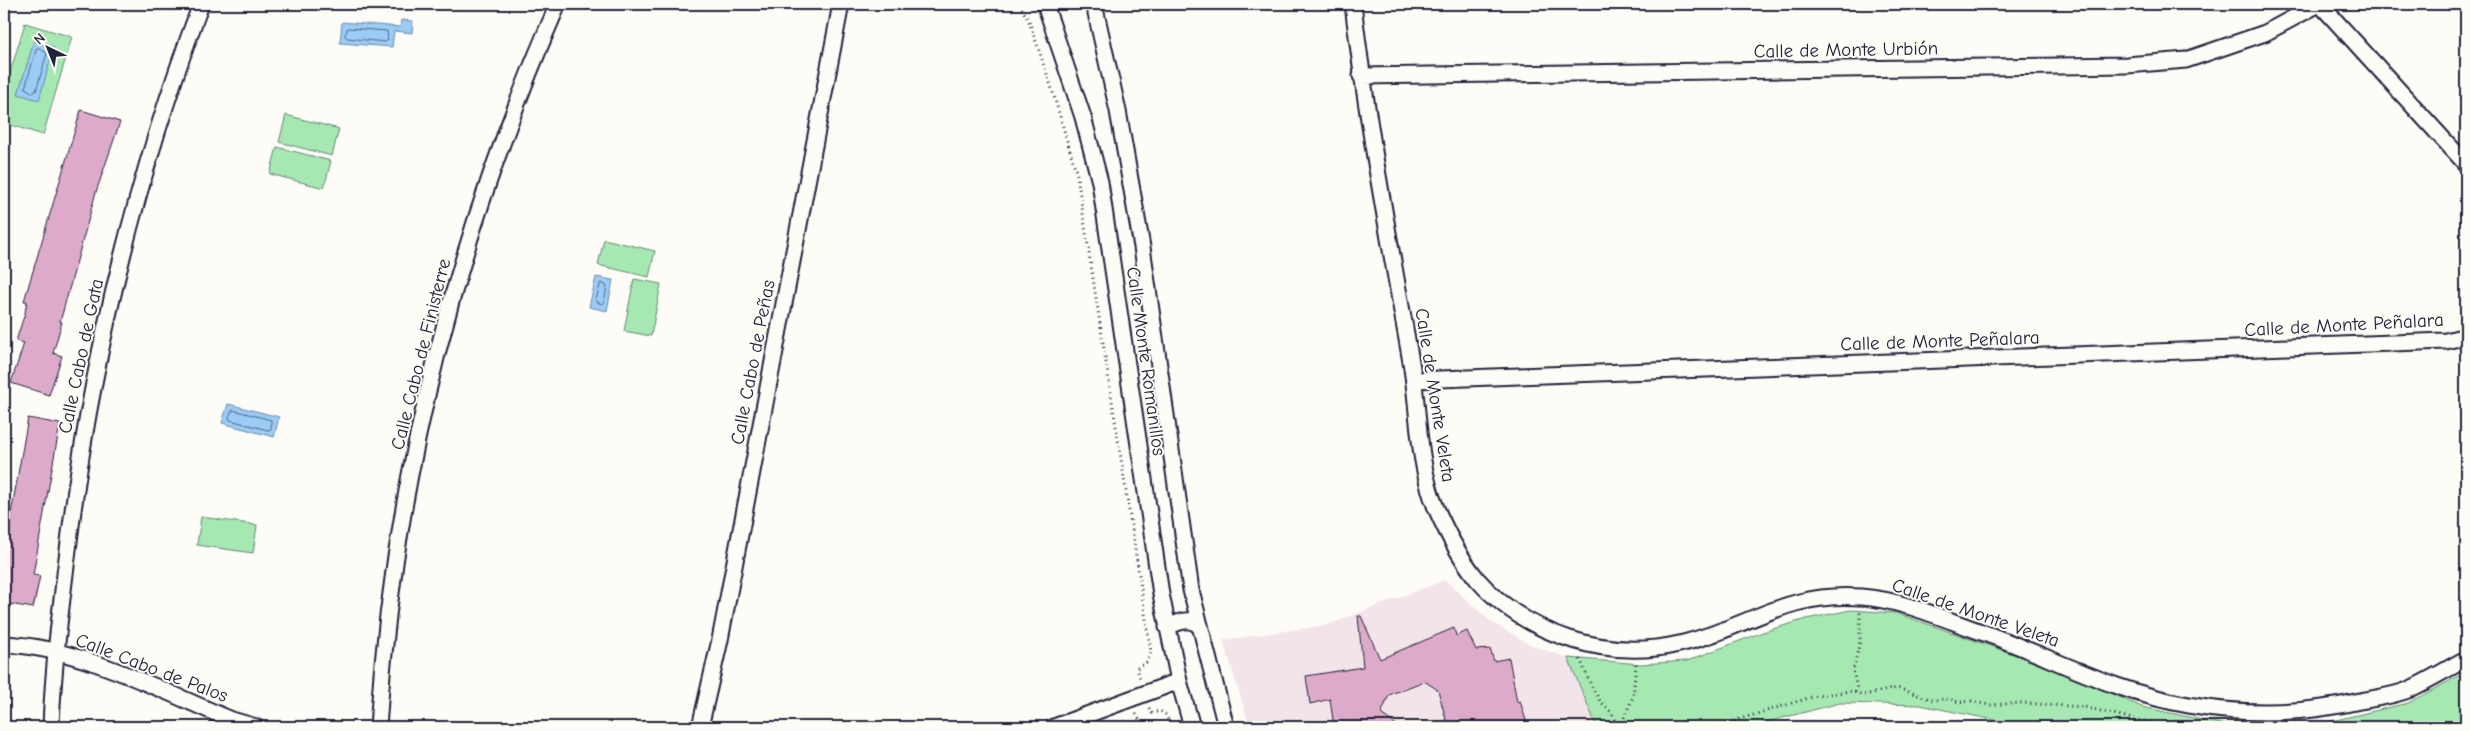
<svg xmlns="http://www.w3.org/2000/svg" width="2470" height="731" viewBox="0 0 2470 731" font-family="'Comic Neue',sans-serif">
<style>
.built{fill:#f3e4e9}
.green{fill:#a6e8b2;stroke:#648576}
.water{fill:#9accf6;stroke:#6a88ab}
.lines{fill:none;stroke-linecap:round;stroke-linejoin:round}
.shore{stroke:#526686;stroke-width:1}
.building{fill:#ddabc9;stroke:#22223b}
.street-casing{stroke:#22223b;stroke-width:19}
.path{stroke:#22223b;stroke-width:3;stroke-dasharray:1 4;stroke-linecap:butt}
.street{stroke:#fdfcf7;stroke-width:15}
.labels{text-anchor:middle;stroke-width:4;stroke-linejoin:round;paint-order:stroke}
.street-label{font-size:19px;fill:#22223b;stroke:#fdfcf7}
</style>
<rect width="100%" height="100%" fill="#fdfcf7"/>
<filter id="ink" filterUnits="userSpaceOnUse"><feTurbulence type="fractalNoise" baseFrequency=".02" numOctaves="2"/><feDisplacementMap in="SourceGraphic" scale="10" xChannelSelector="R" yChannelSelector="G"/><feConvolveMatrix kernelMatrix="1 2 1 2 8 2 1 2 1" color-interpolation-filters="sRGB"/></filter>
<g filter="url(#ink)">
<path class="built" d="M1445,580L1491,622L1531,645L1568,658L1597,727H1250L1223,640L1327,625Z"/>
<path class="green" d="M25,23L72,37L43,135L4,123V93Z
M286,115L339,129L332,156L279,142Z
M277,147L331,161L324,188L270,174Z
M604,239L655,251L649,277L598,265Z
M634,279L661,284L651,336L624,331Z
M201,517L257,525L253,553L197,545Z
M1851,610L1896,613L2053,668L2142,707L2226,725L2252,727H2029L1920,705L1840,703L1748,727H1597L1568,658L1641,664L1687,661L1763,632L1806,619Z
M2466,672V727H2306L2408,703Z"/>
<path class="water" d="M401,20L413,21L412,33L394,31L392,47L340,43L342,22L400,27Z
M34,41L54,47L39,100L18,94Z
M596,277L613,280L607,311L589,307Z
M228,404L279,417L274,437L222,423Z"/>
<g class="lines">
<path class="shore" d="M348,28L387,31L388,40L385,42L347,38L345,36Z
M39,48L47,53L36,91L33,93L25,88L36,50Z
M601,283L607,286L604,303L601,304L596,301Z
M233,410L271,420V429L268,430L230,420L229,417Z"/>
</g>
<path class="building" d="M81,110L120,122L96,192L60,322H62L53,353L62,356L49,395L11,383L24,343L16,341L25,313L27,301H24Z
M28,418L60,424L33,575L40,576L33,608L4,603V553Z
M1358,616H1361L1380,659L1454,628L1456,636L1467,631L1476,650L1490,649L1494,661L1509,658L1517,702L1520,701L1527,724L1515,727H1448L1438,690L1424,681L1389,695L1381,714L1399,727H1334L1330,699L1310,704L1306,676L1363,667Z"/>
<g class="lines">
<defs>
<path id="street" d="M1045,4L1083,117L1100,182L1161,594L1179,681L1192,727
M1094,4L1118,111L1142,247L1191,590L1226,727
M1353,4C1367,124 1390,243 1411,362C1419,409 1417,462 1436,508C1446,531 1461,559 1477,579C1526,635 1607,661 1679,644C1746,629 1785,591 1861,597C1904,600 1946,620 1987,634C2031,650 2073,670 2117,686C2197,714 2278,720 2360,701C2375,698 2393,696 2408,690C2428,681 2447,669 2466,659
M2320,4L2466,164
M1361,76L2127,65L2186,60L2265,33L2319,4
M1414,380L2446,341L2466,336
M1167,627C1179,622 1191,616 1200,627
M4,644C80,647 162,691 232,720L256,727
M51,727C53,670 60,614 67,558C89,368 134,183 201,4
M378,727C393,478 458,232 558,4
M700,727L720,640L841,4
M1054,727L1179,681"/>
</defs>
<use href="#street" class="street-casing"/>
<path class="path" d="M1019,4L1029,21L1052,89L1077,175L1151,652L1147,662L1137,668L1140,679
M1580,659L1590,683L1600,701L1612,713L1617,727
M1855,692L1857,688L1853,671L1860,641V612
M1149,708L1152,713L1160,711L1166,715L1171,727
M1136,714L1143,727
M1620,727L1633,697L1636,663
M1720,727L1737,720L1812,697L1849,691L1864,695L1897,688L1933,700L1948,699L1958,702L1971,701L1989,705L2022,703L2084,707L2168,727"/>
<use href="#street" class="street"/>
</g>
</g>
<g class="labels">
<g class="street-label">
<text transform="translate(1846 49) rotate(-1)" y="7">Calle de Monte Urbión</text>
<text transform="translate(2344 324) rotate(-3)" y="7">Calle de Monte Peñalara</text>
<text transform="translate(1940 340) rotate(-2)" y="7">Calle de Monte Peñalara</text>
<text transform="translate(420 354) rotate(-76)" y="7">Calle Cabo de Finisterre</text>
<text transform="translate(80 356) rotate(-78)" y="7">Calle Cabo de Gata</text>
<text transform="translate(1147 361) rotate(82)" y="7">Calle Monte Romanillos</text>
<text transform="translate(752 362) rotate(-79)" y="7">Calle Cabo de Peñas</text>
<text transform="translate(1436 395) rotate(81)" y="7">Calle de Monte Veleta</text>
<text transform="translate(1976 612) rotate(19)" y="7">Calle de Monte Veleta</text>
<text transform="translate(152 667) rotate(21)" y="7">Calle Cabo de Palos</text>
</g>
</g>
<rect width="2470" height="731" fill="none" stroke="#fdfcf7" stroke-width="20"/>
<rect x="10" y="10" width="2450" height="711" fill="none" stroke="#22223b" stroke-width="2" filter="url(#ink)"/>
<g transform="translate(48 48) rotate(317)" stroke="#fdfcf7" stroke-width="4" paint-order="stroke">
<path d="M0-4L9 19L0 12L-9 19Z" fill="#22223b"/>
<text y="-8" font-size="14" font-weight="bold" text-anchor="middle" fill="#22223b">N</text>
</g>
</svg>
